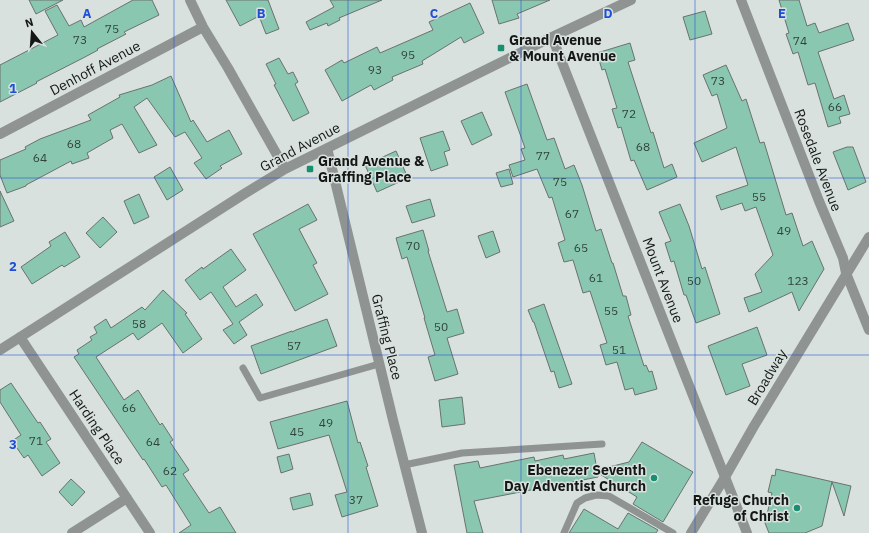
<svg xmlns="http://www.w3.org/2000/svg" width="869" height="533" viewBox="0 0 869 533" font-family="'IBM Plex Sans',sans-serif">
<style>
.building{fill:#89c7b1;stroke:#6a726f}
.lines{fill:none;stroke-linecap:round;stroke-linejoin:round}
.service{stroke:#8f9392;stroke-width:7}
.minor{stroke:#8f9392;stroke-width:10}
.tertiary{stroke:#8f9392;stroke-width:10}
.grid{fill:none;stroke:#1d4ed8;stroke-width:1;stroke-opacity:0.55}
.poi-dot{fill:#198e70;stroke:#d8e1dd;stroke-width:1.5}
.labels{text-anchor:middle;stroke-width:3;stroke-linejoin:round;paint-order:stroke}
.number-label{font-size:12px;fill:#31433d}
.poi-label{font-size:14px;font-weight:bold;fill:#141716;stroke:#d8e1dd;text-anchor:start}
.street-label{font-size:14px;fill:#141716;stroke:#d8e1dd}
.grid-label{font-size:13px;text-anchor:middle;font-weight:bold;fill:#1d4ed8;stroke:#d8e1dd;stroke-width:3;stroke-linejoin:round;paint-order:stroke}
</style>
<rect width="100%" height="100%" fill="#d8e1dd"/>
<path class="building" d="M29,0H63L36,14Z
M133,0H152L159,15L124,32L126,34L97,49L98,50L85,57L36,82L37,83L0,102V65L58,35L45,11L57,5L69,26L81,20L84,27Z
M226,0H268L279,29L266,34L259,16L240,26Z
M330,0H382L339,18L340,20L328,26L327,23L310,30L306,22L334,7Z
M492,0H550L517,14L519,18L499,24Z
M779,0H799L807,26L815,23L819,33L848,23L854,40L818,52L834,99L844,95L850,114L839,117L841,123L828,127L815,83L808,85L798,52L793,54L786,34L789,33Z
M470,3L484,33L464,43L461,37L422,61L423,64L392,77L393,80L374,90L371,85L342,101L325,70L342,60L344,63L377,47L380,53L433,30L429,22Z
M705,11L712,34L690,40L683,17Z
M630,43L635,60L628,62L651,133L653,132L664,168L672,164L677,177L647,190L634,160L631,161L621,127L618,128L612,109L617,108L605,69L602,70L597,53Z
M279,58L288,74L293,72L298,82L295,84L309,113L293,121L274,85L276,84L266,64Z
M726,65L742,101L746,99L760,143L764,142L786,215L792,213L803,246L812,241L824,269L799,311L792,292L749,312L744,298L762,292L755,274L773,255L756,207L745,211L742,203L721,210L716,196L748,185L736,147L702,162L694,143L727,128L717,94L712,96L703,75Z
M171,76L191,122L193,120L207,142L229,130L242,154L220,166L222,168L206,179L194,163L202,158L185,132L175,137L147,98L134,107L157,145L139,153L122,124L110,130L113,138L87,153L89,158L72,164L71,161L26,185V186L7,193L0,175V160L26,149L25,147L40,139L91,120L88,115L120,97L119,95L152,85Z
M527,84L547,140L554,138L565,169L574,165L582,185L596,231L601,229L612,263H613L623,296H626L631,315L628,316L644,366L646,365L649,372L652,371L657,389L635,395L633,388L625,390L617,362L606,365L600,345L607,343L590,291L583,293L573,260L564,262L558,243L565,240L552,197L549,198L537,169L513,177L509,165L525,160L521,149L525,148L505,92Z
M482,112L492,135L472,145L461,121Z
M443,131L450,150L444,152L448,165L431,171L420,138Z
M847,147H853L866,182L848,190L833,152Z
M396,151L408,178L377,192L365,165Z
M170,167L183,190L167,200L154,177Z
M509,169L513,184L501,187L496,173Z
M0,191L14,221L0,227Z
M139,194L149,217L134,224L124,201Z
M430,199L435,216L412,223L406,206Z
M308,204L317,220L299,229L317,263L313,265L328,294L295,311L280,283L253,234Z
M680,204L689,226L702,269L705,267L720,314L696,323L686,295H684L674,261L671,262L665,243L671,241L659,212Z
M103,217L117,232L100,248L86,233Z
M423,230L429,251H428L447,312L457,309L464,333L447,338L458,374L435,381L428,357L435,355L424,318H425L407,257L402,259L396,238Z
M493,231L500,252L486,258L478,236Z
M65,232L80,257L64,267L62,265L32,284L21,267L51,246L49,242Z
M231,249L246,270L223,287L236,307L256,294L263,305L239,322L247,335L234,344L223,330L233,324L211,292L200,300L185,280L202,267L203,269Z
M163,290L187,313L185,314L202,339L183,353L162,323L138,340L133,333L96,357L124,400L138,390L160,425L162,423L173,440L170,442L189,470L183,474L209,513L220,507L236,533H179L191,525L166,485L162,487L144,459L143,460L74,357L79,354L77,350L92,340L90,337L97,333L94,327L106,319L111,328L142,307L145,310Z
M544,304L572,384L559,388L554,371L551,372L534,322H533L528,310Z
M327,319L337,346L261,374L251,346L292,331V332L296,330Z
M757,327L767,355L742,364L750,386L726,395L708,346Z
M11,383L38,423L40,422L51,439L46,442L60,463L42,476L28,455L24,458L12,441L21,435L0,402V390Z
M462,397L465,424L442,427L439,400Z
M347,401L358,443L360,442L368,466L366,467L378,506L342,517L335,495L347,492L329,435L278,449L270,422Z
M642,442L693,472L663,522L633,504L637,497L598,473V477L474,501L483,533H467L454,465L478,461L480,468L534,457L535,461L563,455L564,459L594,453L597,470L629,462Z
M289,454L293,469L281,473L277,457Z
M776,469L851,486L844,516L832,482L822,526L805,533H769L765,523L772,493L768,492L772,475L775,476Z
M71,479L85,492L72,506L59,492Z
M310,493L313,505L293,510L290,498Z
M584,509L618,529L628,513L658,530L656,533H569Z"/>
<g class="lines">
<path class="service" d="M243,368L260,398L379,364
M404,465L462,453L602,444
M564,533L577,503L585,498L596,495L609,496L673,533"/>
<path class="minor" d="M190,0L203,27L228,68L285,169
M741,0L819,201L843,258L846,273L869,330
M552,37L747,533
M0,134L203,27
M327,148L393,420L422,533
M20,337L150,533
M0,350L244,194L285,169L552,37L631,0
M72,533L127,498"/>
<path class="tertiary" d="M691,533L725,477L754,426L869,237"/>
</g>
<path class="grid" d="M174,0V533M348,0V533M521,0V533M695,0V533M0,178H869M0,355H869"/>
<g class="poi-dot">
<rect x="497" y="44" width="8" height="8" rx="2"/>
<rect x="306" y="165" width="8" height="8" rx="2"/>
<circle cx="654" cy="478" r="4"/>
<circle cx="797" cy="508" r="4"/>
</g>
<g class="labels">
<g class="number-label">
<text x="112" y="33">75</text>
<text x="80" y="44">73</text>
<text x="800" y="45">74</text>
<text x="408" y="59">95</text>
<text x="375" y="74">93</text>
<text x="718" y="85">73</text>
<text x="835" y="111">66</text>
<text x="629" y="118">72</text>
<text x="74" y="148">68</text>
<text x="643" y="151">68</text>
<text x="543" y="160">77</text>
<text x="40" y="162">64</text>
<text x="560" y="186">75</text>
<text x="759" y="201">55</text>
<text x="572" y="218">67</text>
<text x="784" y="235">49</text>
<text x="413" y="250">70</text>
<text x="581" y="252">65</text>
<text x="596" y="282">61</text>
<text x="694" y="285">50</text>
<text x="798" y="285">123</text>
<text x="611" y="315">55</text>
<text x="139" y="328">58</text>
<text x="441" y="331">50</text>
<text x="294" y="350">57</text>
<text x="619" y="354">51</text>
<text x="129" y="412">66</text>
<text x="326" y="427">49</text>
<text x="297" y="436">45</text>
<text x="36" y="445">71</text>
<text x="153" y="446">64</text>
<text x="170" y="475">62</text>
<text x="356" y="504">37</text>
</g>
<g class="poi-label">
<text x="509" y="45">Grand Avenue<tspan x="509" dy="16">&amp; Mount Avenue</tspan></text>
<text x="318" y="166">Grand Avenue &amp;<tspan x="318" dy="16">Graffing Place</tspan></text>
<text x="646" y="475" text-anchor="end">Ebenezer Seventh<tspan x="646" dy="16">Day Adventist Church</tspan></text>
<text x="789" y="505" text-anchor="end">Refuge Church<tspan x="789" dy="16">of Christ</tspan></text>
</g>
<g class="street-label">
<text transform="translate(95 68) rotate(-28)" y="5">Denhoff Avenue</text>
<text transform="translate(300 147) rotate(-28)" y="5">Grand Avenue</text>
<text transform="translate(818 160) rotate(69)" y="5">Rosedale Avenue</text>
<text transform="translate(663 280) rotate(69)" y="5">Mount Avenue</text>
<text transform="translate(387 337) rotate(76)" y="5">Graffing Place</text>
<text transform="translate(767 377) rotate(-59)" y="5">Broadway</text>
<text transform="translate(97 427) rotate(56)" y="5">Harding Place</text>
</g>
</g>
<g class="grid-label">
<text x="87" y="18">A</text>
<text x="261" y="18">B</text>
<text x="434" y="18">C</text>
<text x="608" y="18">D</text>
<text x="782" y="18">E</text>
<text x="13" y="93">1</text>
<text x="13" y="271">2</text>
<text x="13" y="449">3</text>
</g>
<g transform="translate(32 32) rotate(343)" stroke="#d8e1dd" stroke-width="3" paint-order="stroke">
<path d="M0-3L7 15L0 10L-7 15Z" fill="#141716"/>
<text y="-6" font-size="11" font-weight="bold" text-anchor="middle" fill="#141716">N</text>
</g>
</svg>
